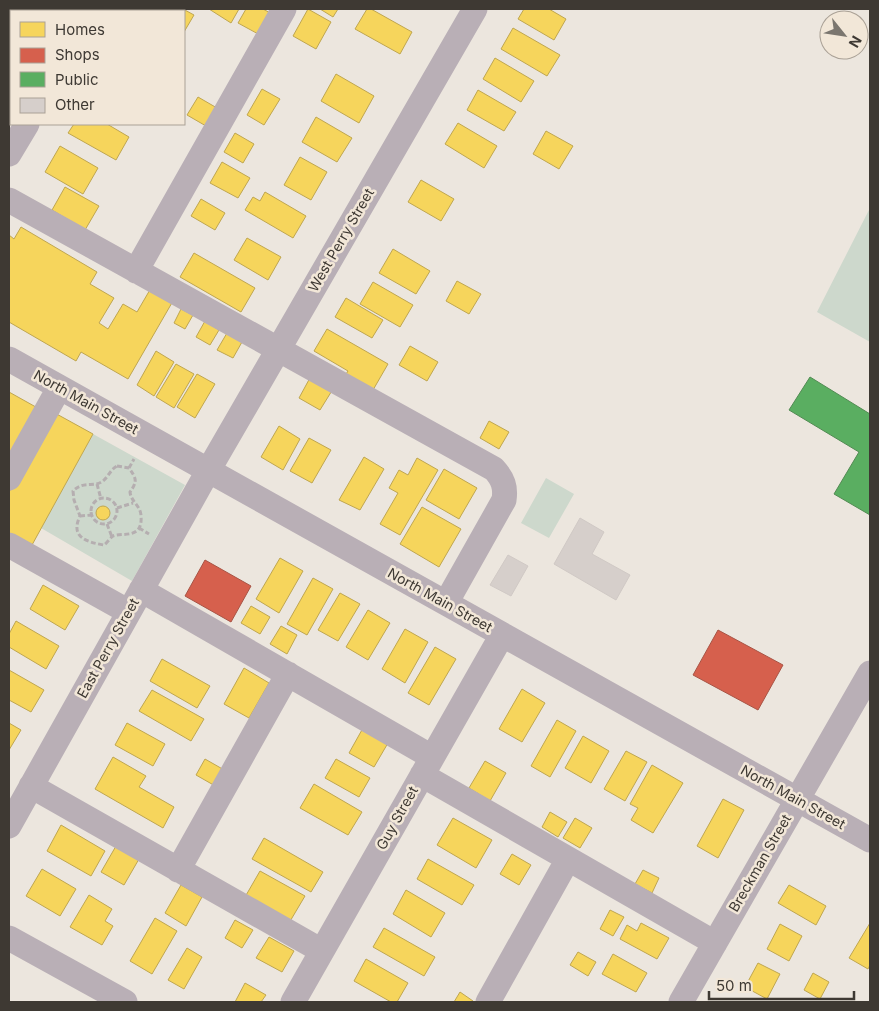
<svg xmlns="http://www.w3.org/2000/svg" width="879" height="1011" viewBox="0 0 879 1011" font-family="Inter,sans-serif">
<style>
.green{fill:#cdd8cc}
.homes{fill:#f6d55c;stroke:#bfa650}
.shops{fill:#d6604d;stroke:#a85445}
.public{fill:#5aae61;stroke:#528b53}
.building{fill:#d6cfcb;stroke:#d0c9c5}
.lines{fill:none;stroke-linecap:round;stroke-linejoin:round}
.path{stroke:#b5aeb0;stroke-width:3;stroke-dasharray:5 2.5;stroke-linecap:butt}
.minor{stroke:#b9afb6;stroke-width:25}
.labels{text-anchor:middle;stroke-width:5;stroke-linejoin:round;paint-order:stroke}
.street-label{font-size:14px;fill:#3e3933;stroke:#f2e7d8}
</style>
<rect width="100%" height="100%" fill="#ece6de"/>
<path class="green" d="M870,208V342L817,312Z
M93,434L185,485L132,581L41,528Z
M546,478L574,494L549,538L521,523Z"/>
<path class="homes" d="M9,9H36L41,11H11V23L9,21Z
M145,9H183L194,15L184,32V11H144Z
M209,9H239L231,23Z
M246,9H263L272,14L260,35L238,23Z
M308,9L331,22L316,49L293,36Z
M320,9H338L333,17Z
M367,9H371L412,32L400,54L355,29Z
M524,9H549L566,19L554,40L518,19Z
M513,28L560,55L547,76L501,49Z
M9,50L11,51V79L9,78Z
M495,58L534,81L521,102L483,79Z
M336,74L374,96L359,123L321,101Z
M262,89L280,99L264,125L247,115Z
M478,90L516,112L504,131L467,110Z
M198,97L217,108L206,126L187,115Z
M316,117L352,138L337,162L302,142Z
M458,123L497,146L484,168L445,144Z
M74,124H107L129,137L116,160L68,133Z
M546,131L573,146L559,169L533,154Z
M235,133L254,144L243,163L224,152Z
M60,146L98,168L83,194L45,172Z
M300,157L327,172L311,200L284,185Z
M222,162L250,178L238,198L210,183Z
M421,180L454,199L441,221L408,202Z
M65,187L99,206L85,230L52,210Z
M265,192L306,216L293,238L245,210L253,197L260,201Z
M201,199L225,213L215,230L191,216Z
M21,227L97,272L90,284L114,298L99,323L108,329L123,304L137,312L151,288L173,301L128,379L81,352L76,361L9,322V235L14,239Z
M247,238L281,257L268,280L234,260Z
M393,249L430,271L416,294L379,273Z
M194,253L255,288L241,312L180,277Z
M457,281L481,294L469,314L446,301Z
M373,282L413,305L400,327L360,304Z
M346,298L383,320L372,338L335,317Z
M181,309L193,315L185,329L174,323Z
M205,321L219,330L210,345L196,337Z
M327,329L388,364L373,390L346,374L348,371L314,351Z
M227,333L242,342L233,358L217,350Z
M410,346L438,362L427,381L399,365Z
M156,351L174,362L154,396L137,385Z
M176,364L194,374L174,408L156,397Z
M197,374L215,384L195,418L177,407Z
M311,376L333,389L320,410L299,398Z
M9,392L43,411L9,471Z
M53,412L93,434L32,545L9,533V492Z
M489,421L509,432L499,449L480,438Z
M279,426L300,439L283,470L261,457Z
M309,438L331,450L312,483L290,471Z
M364,457L384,469L360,510L339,500Z
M417,458L438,470L400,535L380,524L398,493L389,488L399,470L408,475Z
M444,469L477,488L459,519L426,500Z
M96 513a7 7 0 1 1 14 0a7 7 0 1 1-14 0Z
M422,507L461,529L439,567L400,544Z
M280,558L303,571L279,613L256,599Z
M313,578L333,589L307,635L287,624Z
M43,585L79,606L65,630L30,609Z
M340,593L360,604L338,641L318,630Z
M251,606L270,617L260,634L241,623Z
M368,610L390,623L368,660L346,647Z
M16,621L59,646L46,669L9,647V634Z
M281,626L297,635L287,654L270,644Z
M405,629L428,642L405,683L382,669Z
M435,647L456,659L429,705L408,693Z
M162,659L210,686L197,708L150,681Z
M244,668L269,683L249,718L224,704Z
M9,670L44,690L31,712L9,700Z
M522,689L545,703L522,742L499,729Z
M152,690L204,719L191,741L139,711Z
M557,720L576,731L550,777L531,766Z
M9,723L21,730L9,750Z
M127,723L165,744L153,766L115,745Z
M363,728L388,743L374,767L349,753Z
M583,736L609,751L591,783L565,768Z
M626,751L647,762L625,801L604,789Z
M113,757L146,776L139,787L174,807L163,828L95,789Z
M205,759L226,771L217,787L196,775Z
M336,759L370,778L359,797L325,778Z
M485,761L506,773L490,801L469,788Z
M652,765L683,783L653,833L631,820L638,808L630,804Z
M314,784L362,812L348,835L300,808Z
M723,799L744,810L718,858L697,846Z
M550,812L567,822L558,837L542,827Z
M453,818L492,840L476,868L437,845Z
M575,818L592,828L580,848L563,838Z
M61,825L105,851L91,876L47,851Z
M264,838L323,872L311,892L252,859Z
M116,846L139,859L124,885L101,872Z
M512,854L531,865L519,885L500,874Z
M428,859L474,885L462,905L417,879Z
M42,869L76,889L60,916L26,896Z
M643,870L659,878L652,893L635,884Z
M260,871L305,896L289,923L245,897Z
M181,885L202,897L186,926L165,913Z
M789,885L826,906L816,925L778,903Z
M406,890L445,913L431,937L393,914Z
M89,895L112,909L105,921L113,926L102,945L70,927Z
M610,910L624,917L613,936L600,929Z
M155,918L177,931L152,974L130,961Z
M235,920L253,930L242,948L225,938Z
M641,923L669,938L657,959L620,939L627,925L637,931Z
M870,923V965L868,969L849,958Z
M780,924L802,936L789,961L767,949Z
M384,928L435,957L424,976L373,947Z
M269,937L294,951L282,972L256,958Z
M187,948L202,957L184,989L168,980Z
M578,952L596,962L588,976L570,965Z
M613,954L647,973L636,992L602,974Z
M366,959L408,983L397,1002H391L354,981Z
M758,963L780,974L767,999L745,987Z
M813,973L829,982L820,999L804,990Z
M245,983L266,995L261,1002H235Z
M460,992L473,1001L472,1002H454Z"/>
<path class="shops" d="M205,560L251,586L231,622L185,596Z
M718,630L783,665L758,710L693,675Z"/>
<path class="public" d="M810,377L870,414V515L834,494L859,452L789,410Z"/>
<path class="building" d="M580,518L604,532L592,554L630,575L616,600L554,564Z
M508,555L528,566L511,596L490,585Z"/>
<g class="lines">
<path class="path" d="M117,466L129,468C136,478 138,481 130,492C131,502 141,506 141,516C143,540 122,532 113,536C110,538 107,543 104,545C86,542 70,537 80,516L74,500L73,491C84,480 94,488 103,481C109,476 110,470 117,466Z
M129,468L134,459
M97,484L101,499
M91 511a13 13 0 1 1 26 0a13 13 0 1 1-26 0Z
M117,508L133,503
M80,516L92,515
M107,524L112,537
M139,528L149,534"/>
<path class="minor" d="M93,11L95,9
M9,154L27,124
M9,200L494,469C503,479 506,487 504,500L446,603
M136,271L284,9
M9,359L870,840
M9,478L59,388
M9,545L129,612
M141,590L432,757
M422,775L715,943
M31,786L322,951
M9,826L208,471L475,9
M178,870L288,674
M9,938L125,1002
M293,1002L502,635
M488,1002L568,859
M681,1002L870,673"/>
</g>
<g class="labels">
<g class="street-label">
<text transform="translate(341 240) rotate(-60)" y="5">West Perry Street</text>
<text transform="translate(86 402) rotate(29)" y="5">North Main Street</text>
<text transform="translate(440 600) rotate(29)" y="5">North Main Street</text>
<text transform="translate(108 648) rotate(-61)" y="5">East Perry Street</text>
<text transform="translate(793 797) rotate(29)" y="5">North Main Street</text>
<text transform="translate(397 818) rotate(-61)" y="5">Guy Street</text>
<text transform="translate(760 863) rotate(-60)" y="5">Breckman Street</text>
</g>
</g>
<rect width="879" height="1011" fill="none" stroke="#3e3933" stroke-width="20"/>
<rect x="10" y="10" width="175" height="115" fill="#f2e7d8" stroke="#aaa196"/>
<rect x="20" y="22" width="25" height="15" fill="#f6d55c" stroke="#aaa196"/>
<text x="55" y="35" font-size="15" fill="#3e3933">Homes</text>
<rect x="20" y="48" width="25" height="15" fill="#d6604d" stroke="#aaa196"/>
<text x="55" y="60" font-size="15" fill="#3e3933">Shops</text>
<rect x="20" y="72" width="25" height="15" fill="#5aae61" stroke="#aaa196"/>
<text x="55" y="85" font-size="15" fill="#3e3933">Public</text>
<rect x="20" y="98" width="25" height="15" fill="#d6cfcb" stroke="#aaa196"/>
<text x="55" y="110" font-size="15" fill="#3e3933">Other</text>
<g transform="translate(844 35) rotate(120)"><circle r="24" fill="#f2e7d8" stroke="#aaa196"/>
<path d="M0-4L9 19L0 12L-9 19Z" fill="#7b766f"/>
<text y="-8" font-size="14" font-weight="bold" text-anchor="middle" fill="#3e3933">N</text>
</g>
<path d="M709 991v8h145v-8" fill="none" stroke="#3e3933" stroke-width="2.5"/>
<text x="716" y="991" font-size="15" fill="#3e3933" stroke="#f2e7d8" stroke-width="4" paint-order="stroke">50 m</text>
</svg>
